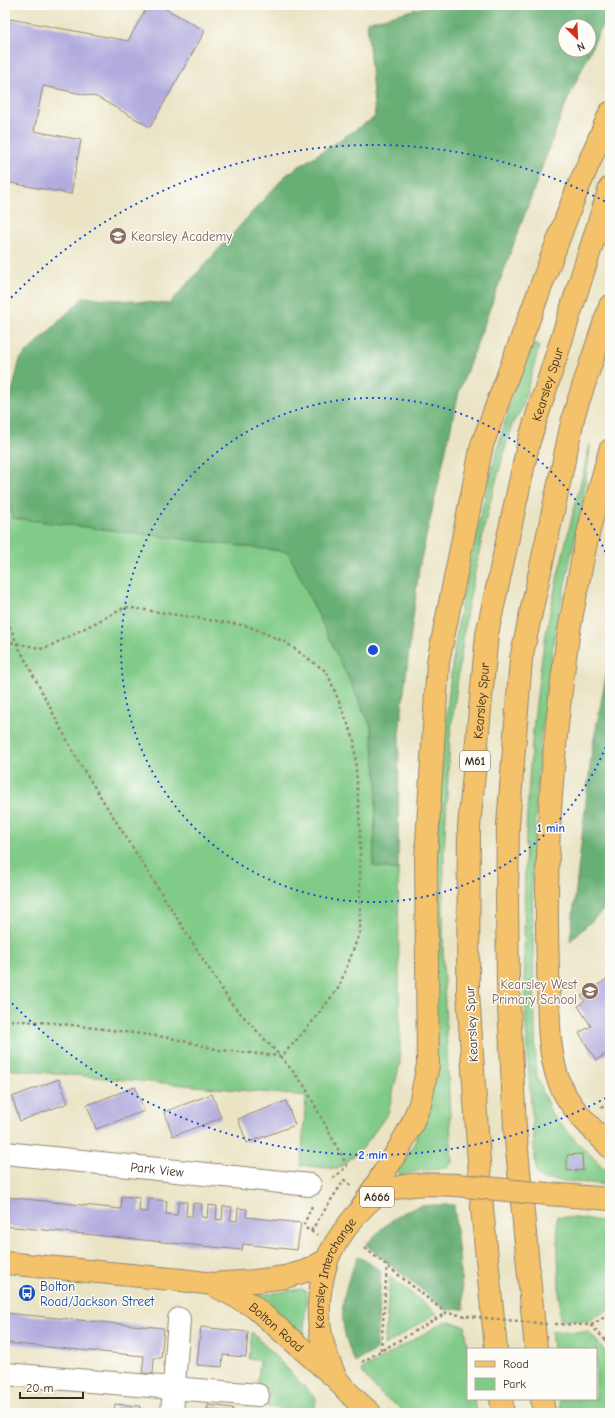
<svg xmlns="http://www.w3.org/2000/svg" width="615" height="1418" viewBox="0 0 615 1418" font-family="'Comic Neue',sans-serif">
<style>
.green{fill:#81cb88;stroke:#5e7a53;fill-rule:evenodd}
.forest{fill:#68af74;stroke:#526c49;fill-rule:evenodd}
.building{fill:#b1abde}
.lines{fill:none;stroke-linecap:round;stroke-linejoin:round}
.minor-casing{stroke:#928772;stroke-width:24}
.major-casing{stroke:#928772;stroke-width:24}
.highway-casing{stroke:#928772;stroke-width:24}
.path{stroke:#928772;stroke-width:2.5;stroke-dasharray:3 3;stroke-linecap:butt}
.minor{stroke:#fff;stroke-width:22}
.major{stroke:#f3c26a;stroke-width:22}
.highway{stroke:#f3c26a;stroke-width:22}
.major-bridge-casing{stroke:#928772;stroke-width:24;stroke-linecap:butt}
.path-bridge{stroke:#928772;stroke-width:2.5;stroke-dasharray:3 3;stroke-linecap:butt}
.major-bridge{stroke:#f3c26a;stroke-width:22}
.ring{fill:none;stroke:#1d4ed8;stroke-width:2;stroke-dasharray:2 4}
.labels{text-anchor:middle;stroke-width:3;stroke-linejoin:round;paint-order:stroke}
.shield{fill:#fdfcf7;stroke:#75695f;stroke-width:1}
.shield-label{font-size:12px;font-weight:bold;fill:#3b2a1e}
.education-label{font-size:13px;fill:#785e54;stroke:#fdfcf7;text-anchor:start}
.street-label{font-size:13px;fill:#3b2a1e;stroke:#fdfcf7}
.transit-label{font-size:13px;fill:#164399;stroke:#fdfcf7;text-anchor:start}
.centre{fill:#1d4ed8;stroke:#fdfcf7;stroke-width:2}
.ring-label{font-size:12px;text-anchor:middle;font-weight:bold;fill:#1d4ed8;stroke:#fdfcf7;stroke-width:3;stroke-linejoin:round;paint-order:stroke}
</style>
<rect width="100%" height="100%" fill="#fdfcf7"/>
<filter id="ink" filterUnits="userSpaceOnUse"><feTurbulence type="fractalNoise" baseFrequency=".025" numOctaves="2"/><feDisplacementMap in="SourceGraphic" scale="8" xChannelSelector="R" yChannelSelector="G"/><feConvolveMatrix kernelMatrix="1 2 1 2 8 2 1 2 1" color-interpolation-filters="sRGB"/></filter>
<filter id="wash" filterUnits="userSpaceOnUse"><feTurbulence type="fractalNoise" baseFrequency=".012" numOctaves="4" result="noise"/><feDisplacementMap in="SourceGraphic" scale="16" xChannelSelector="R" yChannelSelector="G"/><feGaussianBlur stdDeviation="0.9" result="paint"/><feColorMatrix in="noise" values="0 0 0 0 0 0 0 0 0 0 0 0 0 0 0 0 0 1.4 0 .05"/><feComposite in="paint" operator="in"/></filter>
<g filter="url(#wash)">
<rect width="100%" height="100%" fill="#eae4c5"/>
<path class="green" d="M531,342L536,343L539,347L522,409L512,424L488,510L467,610L450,737L444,853L443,959L452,1163L447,1168L418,1171L401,1176L398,1173L399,1170L416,1140L444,738C449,694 453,650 461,606C476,521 501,437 524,353Z
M590,445L584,496L555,631L539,753L532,886L536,1074L551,1113L575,1140L610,1174V1185L541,1179L536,1172C533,1124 528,1076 526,1028C522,905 524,780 542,657C553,586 573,515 590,445ZM582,1154L583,1170H568Z
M5,462L12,518L288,551L371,726L377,782L373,866L398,870L400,1063L388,1113L363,1148L338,1169L301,1165L306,1096L5,1069Z
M557,1216L610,1222V1309L588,1321L560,1319Z
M390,1277L437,1313L384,1346Z
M302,1289L307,1292L304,1330V1336L298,1337L248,1293L267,1294Z
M446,1321L465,1326L468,1349V1399H474L476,1413H408L383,1396L370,1383L361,1370Z
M551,1331L589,1332L610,1357V1413H561L559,1399H596V1349H553Z
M252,1332L316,1399L314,1413L267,1407L269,1389L257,1387L260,1361L249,1359Z"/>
<path class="forest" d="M432,5H610V8L564,108L459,392L419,568L399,733L398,870L373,866L377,782L371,726L288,552L12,518L5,462V420L20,359L84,297L169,304L286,175L375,117L367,22ZM565,26H589V50H565Z
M610,656V904L570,941L592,749Z
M437,1205H454L464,1309L446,1310L366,1245C380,1229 399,1211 421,1206C426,1205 431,1205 437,1205Z
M358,1256L381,1271L376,1350L355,1362C336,1321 340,1296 358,1256Z"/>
<g id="blocks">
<path class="building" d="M148,5H159L205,31L150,127L97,97L43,86L34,131L81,140L71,194L5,182V18L128,41Z
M610,977V1052L596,1060L579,1033L591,1026L578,1006L585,1001L581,996Z
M59,1079L68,1103L20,1121L12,1097Z
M135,1087L144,1111L96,1129L87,1105Z
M212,1094L221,1118L173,1136L164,1112Z
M286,1101L295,1125L247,1143L238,1119Z
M582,1154L583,1170L567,1171V1155Z
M122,1196L140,1198L139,1211L148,1212L149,1199L167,1201L166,1214L177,1215L179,1201L187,1202L186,1216H192L193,1203L202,1204L201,1217L207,1218L208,1205L217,1206L216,1219L222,1220L223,1206L232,1207L230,1220L237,1221L238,1208L247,1209L246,1217L301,1223L297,1250L243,1244L242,1250L5,1226V1197L121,1209Z
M5,1313L164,1328L161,1358H154L153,1374L142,1373L144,1356L5,1343Z
M201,1327L248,1332L246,1357L223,1355L222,1367L197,1365Z
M115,1404L140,1406L139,1413H114Z
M208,1405L233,1408L232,1413H207Z"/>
</g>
</g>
<g filter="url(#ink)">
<use href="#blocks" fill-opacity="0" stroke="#928772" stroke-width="1"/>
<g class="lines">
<defs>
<g id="minor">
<path id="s1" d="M5,1153L310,1185"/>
<path d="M5,1374L258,1395"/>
<path d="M172,1413L179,1319"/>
</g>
<g id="major">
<path d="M536,1193L610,1199"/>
<path d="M5,1263L182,1280L212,1284L255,1281L285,1277L306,1271L327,1260"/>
<path id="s2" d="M212,1284L253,1306L332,1375"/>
<path id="s3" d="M370,1413C359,1403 345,1391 336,1378C334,1374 332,1369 330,1364C315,1330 316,1297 327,1261C330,1250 337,1241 343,1232C353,1218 366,1201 381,1193C404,1182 431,1184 456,1185"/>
</g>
<g id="highway">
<path d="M610,450C601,484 591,518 584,552C577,590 568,628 564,666C551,765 544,867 548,967C549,1004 546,1046 559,1082C569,1108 591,1127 610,1147"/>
<path d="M361,1209L398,1150L412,1124L420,1104L428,1065L426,858L438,662L482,445L573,200L610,113"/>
<path id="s4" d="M496,1349L482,1208L468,992L469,827L487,634L529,441L610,188"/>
<path d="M536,1349L515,1129L508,985L507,900L508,825L521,659L574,414L610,306"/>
<path d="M501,1399L503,1413"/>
<path d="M542,1399L544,1413"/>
</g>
</defs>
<use href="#minor" class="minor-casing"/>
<use href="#major" class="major-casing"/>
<use href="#highway" class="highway-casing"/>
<path class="path" d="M5,615L17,644L78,761L230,1002L281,1057
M5,641L44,649L126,607L248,626L285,642L327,672L354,739L360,828V932L339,987L309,1026L281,1057L304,1085L347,1166L331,1180
M5,1020L55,1023L119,1031L171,1038L220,1050L280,1056
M601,1108L610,1102
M312,1206L304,1224L307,1229L317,1235
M311,1231L344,1180L351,1185
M365,1248L446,1313L467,1316
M555,1324L591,1325L610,1314
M591,1325L610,1345
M381,1350L387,1265
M362,1362L446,1313"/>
<use href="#minor" class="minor"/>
<use href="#major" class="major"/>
<use href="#highway" class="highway"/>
<defs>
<path id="major-bridge" d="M456,1185L536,1193"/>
</defs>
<use href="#major-bridge" class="major-bridge-casing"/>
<path class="path-bridge" d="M467,1316L547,1324"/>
<use href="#major-bridge" class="major-bridge"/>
</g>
</g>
<g class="ring">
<path d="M610 736A252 252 0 1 1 610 564"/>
<path d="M606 1098A505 505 0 0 1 7 998M7 302A505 505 0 0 1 606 202"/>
</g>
<defs>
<symbol id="school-disc" viewBox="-11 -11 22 22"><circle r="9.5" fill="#8d6e63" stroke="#fdfcf7"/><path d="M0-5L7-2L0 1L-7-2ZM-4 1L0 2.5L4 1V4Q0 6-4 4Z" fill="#fff"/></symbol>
<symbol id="bus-disc" viewBox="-11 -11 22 22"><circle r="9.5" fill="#1a4fb4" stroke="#fdfcf7"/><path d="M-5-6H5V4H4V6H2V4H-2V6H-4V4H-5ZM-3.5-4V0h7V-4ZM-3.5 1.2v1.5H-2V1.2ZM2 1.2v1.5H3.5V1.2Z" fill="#fff"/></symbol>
</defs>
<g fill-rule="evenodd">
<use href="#school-disc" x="108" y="226" width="20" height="20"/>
<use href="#school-disc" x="580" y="981" width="20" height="20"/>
<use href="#bus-disc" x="17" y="1283" width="20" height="20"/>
</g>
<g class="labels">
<g class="shield">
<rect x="460" y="751" width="30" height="20" rx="3"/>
<rect x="360" y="1187" width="34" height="20" rx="3"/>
</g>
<g class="shield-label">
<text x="475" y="765">M61</text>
<text x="377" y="1201">A666</text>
</g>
<g class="education-label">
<text x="131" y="241">Kearsley Academy</text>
<text x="577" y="989" text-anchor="end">Kearsley West<tspan x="577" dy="15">Primary School</tspan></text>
</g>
<g class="street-label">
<text dy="5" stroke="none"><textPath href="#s4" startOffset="974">Kearsley Spur</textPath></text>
<text dy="5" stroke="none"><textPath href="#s4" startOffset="650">Kearsley Spur</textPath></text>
<text transform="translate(471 1024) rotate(-93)" y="5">Kearsley Spur</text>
<text dy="5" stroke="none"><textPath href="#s1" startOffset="153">Park View</textPath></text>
<text dy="5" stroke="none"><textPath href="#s3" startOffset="160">Kearsley Interchange</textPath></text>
<text dy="5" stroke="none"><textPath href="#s2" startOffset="78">Bolton Road</textPath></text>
</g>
<g class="transit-label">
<text x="40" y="1291">Bolton<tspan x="40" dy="15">Road/Jackson Street</tspan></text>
</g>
</g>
<circle cx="373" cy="650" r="6" class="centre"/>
<g class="ring-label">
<text x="551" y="832">1 min</text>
<text x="373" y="1159">2 min</text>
</g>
<rect width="615" height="1418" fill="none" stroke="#fdfcf7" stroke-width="20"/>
<rect x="467" y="1348" width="130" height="52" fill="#fdfcf7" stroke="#afa8a0"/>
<rect x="475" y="1361" width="20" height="6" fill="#f3c26a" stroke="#afa8a0"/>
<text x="503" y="1368" font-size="12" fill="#3b2a1e">Road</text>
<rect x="475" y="1378" width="20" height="12" fill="#81cb88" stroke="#afa8a0"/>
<text x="503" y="1388" font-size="12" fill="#3b2a1e">Park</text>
<g transform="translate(577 38) rotate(156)"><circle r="19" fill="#fdfcf7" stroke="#afa8a0"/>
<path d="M0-3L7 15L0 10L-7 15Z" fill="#c8321e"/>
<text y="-6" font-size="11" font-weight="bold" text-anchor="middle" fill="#3b2a1e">N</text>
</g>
<path d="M20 1392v6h63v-6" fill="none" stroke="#3b2a1e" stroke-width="2"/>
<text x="26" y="1392" font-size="12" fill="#3b2a1e" stroke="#fdfcf7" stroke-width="3" paint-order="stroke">20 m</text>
</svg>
